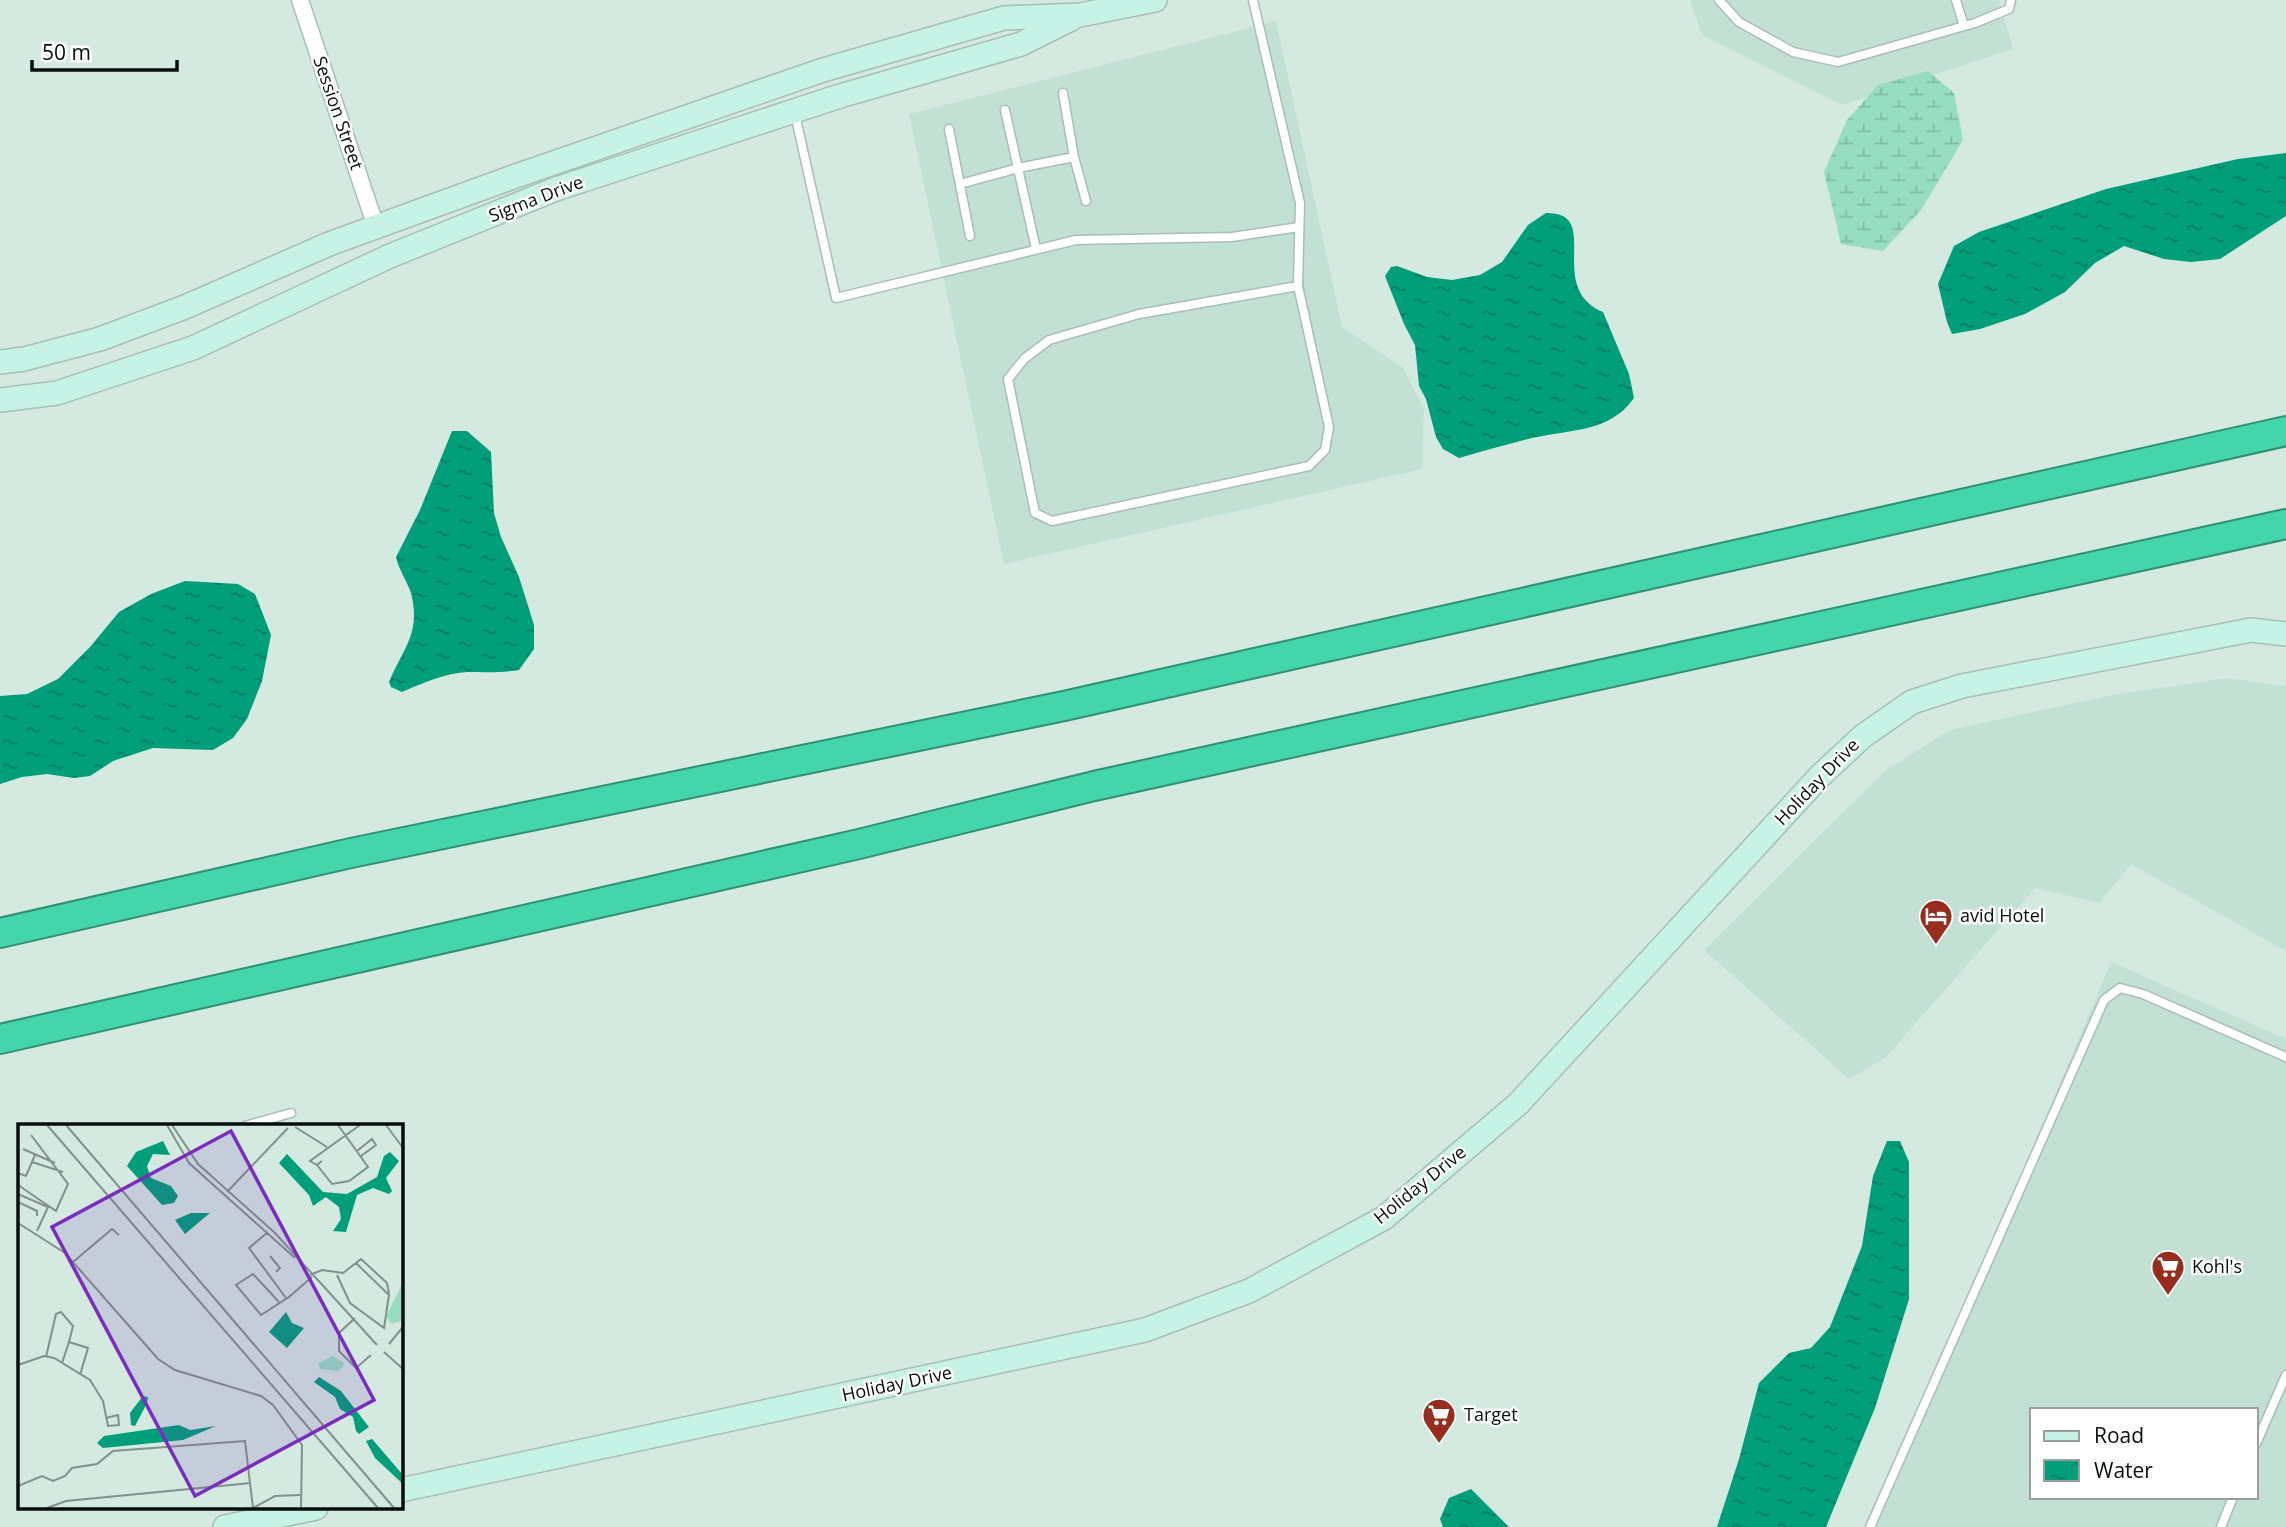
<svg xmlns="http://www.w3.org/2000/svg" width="2286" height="1527" viewBox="0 0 2286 1527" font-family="'Open Sans',sans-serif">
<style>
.built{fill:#c2e0d4;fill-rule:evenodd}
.wetland{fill:url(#wetland-marsh)}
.water{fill:url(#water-ripples)}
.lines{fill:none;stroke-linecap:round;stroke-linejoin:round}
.lane-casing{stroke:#a9beb5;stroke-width:11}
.street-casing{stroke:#a9beb5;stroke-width:19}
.secondary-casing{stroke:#a9beb5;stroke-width:26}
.highway-casing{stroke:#2f9073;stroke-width:32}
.lane{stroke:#fff;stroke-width:8}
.street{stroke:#fff;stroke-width:16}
.secondary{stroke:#c7f3e6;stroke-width:23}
.highway{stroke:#44d6aa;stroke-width:28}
.labels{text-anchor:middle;stroke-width:5;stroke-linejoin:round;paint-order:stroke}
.street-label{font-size:18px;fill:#070e0c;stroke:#fff}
.poi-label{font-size:18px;fill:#070e0c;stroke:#fff;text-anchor:start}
.inset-road{fill:none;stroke:#82918b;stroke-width:2}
.view{fill:#7b2cbf;fill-opacity:0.15;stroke:#7b2cbf;stroke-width:3.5}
.inset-edge{fill:none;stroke:#070e0c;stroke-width:3.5}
</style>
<defs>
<pattern id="wetland-marsh" width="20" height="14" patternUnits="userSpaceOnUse" patternTransform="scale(1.75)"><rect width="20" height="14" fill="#96ddc2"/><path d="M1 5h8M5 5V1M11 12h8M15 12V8" fill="none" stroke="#80bca6"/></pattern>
<pattern id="water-ripples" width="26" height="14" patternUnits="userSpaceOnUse" patternTransform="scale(1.75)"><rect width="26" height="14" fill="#009e79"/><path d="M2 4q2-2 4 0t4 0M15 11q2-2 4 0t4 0" fill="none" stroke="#007f62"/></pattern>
</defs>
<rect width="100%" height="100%" fill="#d4e9e0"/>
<path class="built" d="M1690,0H1999L2013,49L1842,105L1702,35Z
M1276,21L1342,327L1403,368L1424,409L1422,469L1004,564L909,114Z
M2227,678L2286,686V951L2131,864L2099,903L2035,888L1885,1058L1849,1079L1704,950L1885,771L1950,730L2107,696Z
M2111,962L2286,1039V1527H1874ZM2032,1410H2256V1497H2032Z"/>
<path class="wetland" d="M1928,71L1954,93L1963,140L1921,210L1883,251L1841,244L1824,172L1847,120L1878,85Z"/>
<path class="water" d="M2286,153V216L2220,259L2191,262L2164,259L2124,246L2095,263L2065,292L2025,314L1980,329L1952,334L1947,322L1938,284L1954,246L1979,232L2106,189L2238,159Z
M1546,213C1604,212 1544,287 1603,312L1629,374L1634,398C1609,433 1571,429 1532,438C1507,444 1483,451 1459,458L1443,449L1436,437L1426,399L1419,386L1415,345L1404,324L1385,276L1391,267L1397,266L1427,277L1452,280L1480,275L1502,262L1528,225Z
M452,431H467L491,452L494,513L501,537L519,577L534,625V649L519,670C500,673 486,672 468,672C445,673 423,683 402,692L391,687L389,682C404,647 421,633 411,593C407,581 399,570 396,557L420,510Z
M185,581L238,584L255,594L271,635L262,681L247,719L233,738L213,750L153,748L113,761L90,776L74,778L47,774L22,777L0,784V696L27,694L58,679L90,647L119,612L151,594Z
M1887,1141H1900L1909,1162V1299L1875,1408L1826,1527H1717L1739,1459L1759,1383L1789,1353L1811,1348L1830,1327L1862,1246L1873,1176Z
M1471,1489L1509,1527H1443L1440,1519L1449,1498Z"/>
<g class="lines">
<defs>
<path id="lane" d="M1253,0L1300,203L1298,286L1329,427L1325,450L1309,466L1052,521L1035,513L1008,379L1024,359L1049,340L1139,314L1298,286
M1719,0L1739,22L1793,52L1838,62L1975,23L2009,9L2011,0
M1956,0L1964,26
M1063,93L1074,157
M1005,110L1036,249
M795,114L836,298L1076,240L1232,237L1299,227
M949,129L970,236
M960,184L1018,168L1074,157L1086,201
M245,1126L291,1113
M2256,1444L2286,1375
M1870,1527L2104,1000L2120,988L2143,994L2286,1057
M2221,1527L2233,1497"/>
<path id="street" d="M300,0L376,227"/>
<path id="secondary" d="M0,362L24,359L100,339L185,307L329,244L513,177L823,70L1004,18L1080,15L1155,0
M0,400L57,393L193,348L390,256L556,189L840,96L1021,44L1071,19
M401,1490L1145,1330L1249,1291L1384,1218L1518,1104L1820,776L1863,736L1912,702L1962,686L2251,630L2286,634
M225,1527L316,1508"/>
<path id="highway" d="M0,933L351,853L1064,706L2286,431
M0,1039L859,844L1094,786L2286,524"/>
</defs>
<use href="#lane" class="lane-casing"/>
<use href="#street" class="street-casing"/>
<use href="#secondary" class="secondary-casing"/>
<use href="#highway" class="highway-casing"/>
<use href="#lane" class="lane"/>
<use href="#street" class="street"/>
<use href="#secondary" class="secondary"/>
<use href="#highway" class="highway"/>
</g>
<defs>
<symbol id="hotel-pin" viewBox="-11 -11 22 30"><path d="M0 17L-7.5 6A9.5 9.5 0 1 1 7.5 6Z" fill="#962d1d" stroke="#fff"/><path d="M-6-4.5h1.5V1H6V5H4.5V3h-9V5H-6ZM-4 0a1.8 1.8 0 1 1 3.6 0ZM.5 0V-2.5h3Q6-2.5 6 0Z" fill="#fff"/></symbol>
<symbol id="supermarket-pin" viewBox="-11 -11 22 30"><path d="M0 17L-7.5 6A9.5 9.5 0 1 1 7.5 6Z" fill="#962d1d" stroke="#fff"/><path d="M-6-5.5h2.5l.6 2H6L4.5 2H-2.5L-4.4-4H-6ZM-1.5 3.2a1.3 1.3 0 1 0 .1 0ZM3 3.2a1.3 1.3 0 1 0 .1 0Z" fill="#fff"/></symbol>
</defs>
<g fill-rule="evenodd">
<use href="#hotel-pin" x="1917" y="897" width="38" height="52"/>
<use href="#supermarket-pin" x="2149" y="1248" width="38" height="52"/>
<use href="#supermarket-pin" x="1420" y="1396" width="38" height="52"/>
</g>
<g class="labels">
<g class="street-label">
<text transform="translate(338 113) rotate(71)" y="6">Session Street</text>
<text transform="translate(536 199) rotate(-21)" y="6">Sigma Drive</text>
<text transform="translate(1817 782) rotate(-46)" y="6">Holiday Drive</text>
<text transform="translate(1420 1185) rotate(-39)" y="6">Holiday Drive</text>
<text transform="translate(897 1384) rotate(-12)" y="6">Holiday Drive</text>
</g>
<g class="poi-label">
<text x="1960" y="922">avid Hotel</text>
<text x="2192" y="1273">Kohl's</text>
<text x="1464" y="1421">Target</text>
</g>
</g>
<g transform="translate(18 1124)">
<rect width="385" height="385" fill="#d4e9e0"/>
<path d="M385,158V196L374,200L368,193ZM315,232L326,239L325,243L320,247L302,245L300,239Z" fill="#96ddc2"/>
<path d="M145,17L152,31L135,30L129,42L133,54L153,62L160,72L156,79L144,81L109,42L118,28ZM372,28L381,37L368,54L374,67L371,70L355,64L339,71L328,108L315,107L323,95L321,83L308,73L295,82L291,71L261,39L269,30L305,68L329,70L359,53L366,32ZM173,89H192L167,110L157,96ZM268,188L274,199L286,204L269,224L251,208ZM301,253L323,267L351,303L341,310L338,307L335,293L322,285L317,273L296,258ZM125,272L130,273L129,279L117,302L113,301L112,289ZM161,301L172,306L198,302L165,316L85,324L79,319L86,312ZM354,315L385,351V360L357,334L348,317Z" fill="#009e79"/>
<path class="inset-road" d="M29,1L360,384M48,1L376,384M149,1L171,39L277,134M154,1L180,40L257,109L359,221M368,1L385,24M277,3L309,23M5,25L37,39M339,27L354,15L358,21L343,32M304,37L299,41L314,60L331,57L350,43L320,1M14,38L45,48M299,41L292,37L342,1M0,49L8,52L17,31M0,61L38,87L50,60L13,11M209,68L270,4M0,70L30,83L19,107M0,78L19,87V92M0,99L47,129L140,235L157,246L243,272L255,281L284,321L283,384M250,108L231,124L268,174M252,132L262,144L258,148M55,138L94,105L101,111M338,139L343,135L369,159L371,170M292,151L304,146L325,149L338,139L371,171L366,204L332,179L319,151M261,178L235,150L218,161L243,191L271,173L294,153M337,194L321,209V227L338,244L353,231M371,220L385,203M366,228L385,245M28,233L38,190L43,188L55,202L51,218L70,224L62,251M44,239L51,218M0,241L26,232L36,234L72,256L85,277L90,302L101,301L100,291L88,294M0,362L24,352L35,357L47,352L54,344L79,340L95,327L227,317L235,384M29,384L48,377L233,359M235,384L257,372L282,371"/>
<path class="view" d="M213,7L356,276L177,372L34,103Z"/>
<rect width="385" height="385" class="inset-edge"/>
</g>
<rect x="2030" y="1408" width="228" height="91" fill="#ffffff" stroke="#9c9f9e" stroke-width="2"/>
<rect x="2044" y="1431" width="35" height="10" fill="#c7f3e6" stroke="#9c9f9e" stroke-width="2"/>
<text x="2094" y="1443" font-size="21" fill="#070e0c">Road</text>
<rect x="2044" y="1460" width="35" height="21" fill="url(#water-ripples)" stroke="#9c9f9e" stroke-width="2"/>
<text x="2094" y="1478" font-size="21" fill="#070e0c">Water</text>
<path d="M32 60v10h145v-10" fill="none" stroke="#070e0c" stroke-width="3.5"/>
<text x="42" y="60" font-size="21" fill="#070e0c" stroke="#ffffff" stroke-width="5" paint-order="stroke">50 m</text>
</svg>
